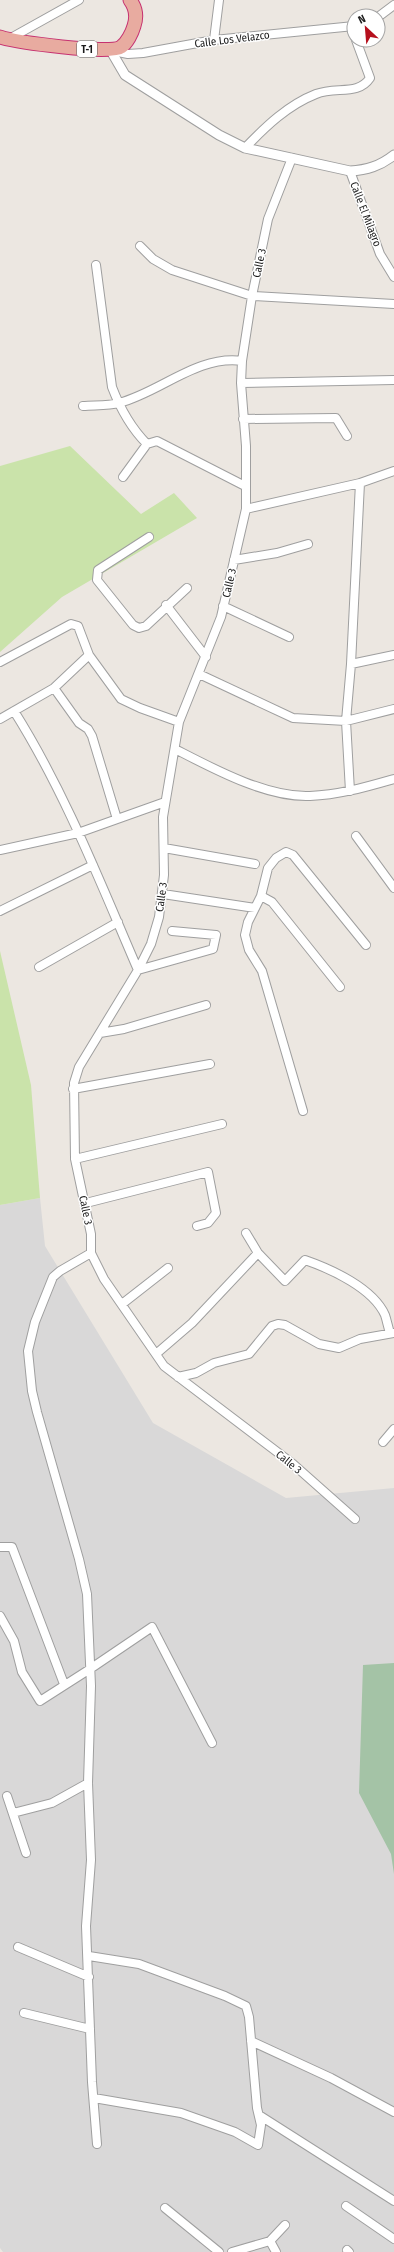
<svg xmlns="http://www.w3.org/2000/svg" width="394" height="2252" viewBox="0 0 394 2252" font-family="'Fira Sans Condensed',sans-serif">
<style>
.residential{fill:#d9d8d8}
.grass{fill:#cae3aa}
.cemetery{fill:#a4c3a6}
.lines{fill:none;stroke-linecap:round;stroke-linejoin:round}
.minor-casing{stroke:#9f9f9f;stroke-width:10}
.tertiary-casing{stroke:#9f9f9f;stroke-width:11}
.trunk-casing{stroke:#c63170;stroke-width:15}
.minor{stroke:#fff;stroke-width:8}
.tertiary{stroke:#fff;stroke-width:9}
.trunk{stroke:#e8aba0;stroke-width:13}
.labels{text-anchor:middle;stroke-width:3;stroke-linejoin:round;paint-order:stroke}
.shield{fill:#fff;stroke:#5f5f5f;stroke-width:1}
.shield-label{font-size:10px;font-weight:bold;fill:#1b1b1b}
.street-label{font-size:11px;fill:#1b1b1b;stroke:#fff}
</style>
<rect width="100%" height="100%" fill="#ece7e1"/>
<path class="residential" d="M40,1198L45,1246L153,1423L286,1498L394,1488V2252H3L0,2248V1205Z"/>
<path class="grass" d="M70,446L141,514L174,493L197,518L62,597L0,652V466Z
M0,951L31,1085L40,1198L0,1205Z"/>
<path class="cemetery" d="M394,1663V1874L391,1854L359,1793L363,1665Z"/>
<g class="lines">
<defs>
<path id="minor" d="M378,17L394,5
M9,39L79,0
M214,40L219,0
M113,51L128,54L143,53L214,40L354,26
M245,148C266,126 288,105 316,94C336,86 358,96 370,78L356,40
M292,158L268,219L252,296L242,361L241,383L246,446V509L221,617L179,722L163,817L164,875L159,917L151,944L138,970L79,1067L74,1083L75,1159L91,1234V1253L104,1279L164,1366L293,1464L355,1519
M350,171L380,254L394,277
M140,246L153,259L172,270L252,296L394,304
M96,265L112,387C120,408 131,428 147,444
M241,383L394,380
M83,406C94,405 108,406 119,403C161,392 197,355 242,361
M243,419L336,418L347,436
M123,477L147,444L157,441L245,486
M360,483L351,664L394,655
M246,509L360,483L394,471
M149,537L98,570L97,580L133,625L139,628L146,626L187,588
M234,560L277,553L308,544
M166,605L206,657
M223,606L289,637
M0,662L71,624L78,626L89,655
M199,674L293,718L346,721L394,709
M54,688L79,723L88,729L92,736L117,819
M14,711C65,792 100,882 138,970L213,949L216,935L172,931
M0,719L54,688L89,655L121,699L140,708L179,722
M175,749C212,768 267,798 310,796C339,795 366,787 394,779
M350,791L346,721L351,664
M356,836L394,888
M164,848L255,864
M0,850L78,833L165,802
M163,894L255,908
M261,896L272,902L340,987
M0,911L93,865
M39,967L118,922
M100,1033L124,1029L206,1005
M73,1089L210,1064
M303,1111L262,971L249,950L245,935L248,922L261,896L268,868L276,858L286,852L293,855L366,945
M75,1159L222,1124
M86,1203L208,1172L216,1213L208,1223L197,1226
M246,1233L258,1253L285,1281L305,1260C331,1269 373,1288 385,1315C387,1321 388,1327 390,1333
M91,1253L60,1271L53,1277L35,1322L28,1351L32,1391L37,1412L79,1559L87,1594L91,1686L88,1783L91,1860L86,1926L92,2082L97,2144
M122,1304L168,1268
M156,1354L192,1323L258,1253
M178,1377L196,1373L214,1363L249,1354L272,1326L278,1324L285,1325L319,1344L339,1348L360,1339L394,1333
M383,1442L394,1429
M0,1547H12L64,1684
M0,1616L14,1641L22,1672L40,1701L90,1669L152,1627L212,1743
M7,1796L26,1853
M13,1813L52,1803L88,1783
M18,1947L89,1977
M89,1956L139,1964L225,1996L246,2006L249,2017L257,2108L261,2125L258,2145L235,2132L181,2113L94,2098
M24,2013L90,2029
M251,2041L331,2078L394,2112
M259,2115L394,2201
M346,2206L394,2239
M165,2208L219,2252
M270,2241L276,2252
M347,2250L349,2252
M232,2252L270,2241L285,2225"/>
<path id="tertiary" d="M111,51L125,75L219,135L245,148L350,171C367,170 380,166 394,155"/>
<path id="trunk" d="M0,37C15,42 110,55 121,47C127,43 132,33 134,26C137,17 136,8 130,0"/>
</defs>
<use href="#minor" class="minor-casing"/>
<use href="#tertiary" class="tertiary-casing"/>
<use href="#trunk" class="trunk-casing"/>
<use href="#minor" class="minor"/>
<use href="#tertiary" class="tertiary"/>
<use href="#trunk" class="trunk"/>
</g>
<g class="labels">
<rect class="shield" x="77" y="41" width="20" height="16" rx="3"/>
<g class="shield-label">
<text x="87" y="53">T-1</text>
</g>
<g class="street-label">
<text transform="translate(232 39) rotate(-7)" y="4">Calle Los Velazco</text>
<text transform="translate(366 214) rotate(69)" y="4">Calle El Milagro</text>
<text transform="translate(259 263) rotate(-78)" y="4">Calle 3</text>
<text transform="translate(229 583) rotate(-77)" y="4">Calle 3</text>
<text transform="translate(161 897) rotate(-82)" y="4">Calle 3</text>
<text transform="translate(86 1210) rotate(78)" y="4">Calle 3</text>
<text transform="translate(289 1462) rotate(39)" y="4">Calle 3</text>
</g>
</g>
<g transform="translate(366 28) rotate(334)"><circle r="19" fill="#ffffff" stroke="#a4a4a4"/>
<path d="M0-3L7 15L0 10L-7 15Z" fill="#b6101d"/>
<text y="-6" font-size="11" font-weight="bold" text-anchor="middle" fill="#1b1b1b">N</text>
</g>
</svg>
